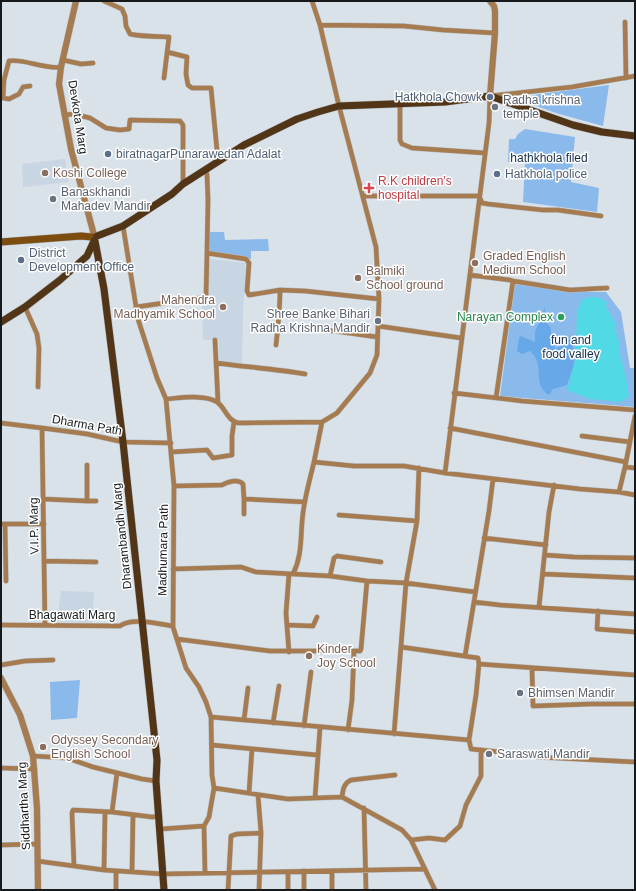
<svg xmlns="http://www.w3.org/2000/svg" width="636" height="891" viewBox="0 0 636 891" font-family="Arial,sans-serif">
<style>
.built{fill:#c8d5e3}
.green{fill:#8abaeb}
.forest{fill:#67a8e9}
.water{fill:#52d9e6}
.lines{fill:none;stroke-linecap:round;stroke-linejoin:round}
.minor-casing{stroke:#b6bdc4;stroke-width:5.5}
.tertiary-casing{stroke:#b6bdc4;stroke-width:7}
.secondary-casing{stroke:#b6bdc4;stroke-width:8}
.primary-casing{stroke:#b6bdc4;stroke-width:8}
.minor{stroke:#a57b4f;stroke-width:4.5}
.tertiary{stroke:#a57b4f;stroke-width:6}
.secondary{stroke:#7d4d10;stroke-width:7}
.primary{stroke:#513516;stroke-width:7}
.service-dot{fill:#5c6f8a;stroke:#fff;stroke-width:1.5}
.worship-dot{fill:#6b7280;stroke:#fff;stroke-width:1.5}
.education-dot{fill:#8d6e63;stroke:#fff;stroke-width:1.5}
.health-dot{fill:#e0444e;stroke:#fff;stroke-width:1.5}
.leisure-dot{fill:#2e9e5b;stroke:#fff;stroke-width:1.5}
.labels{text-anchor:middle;stroke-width:3;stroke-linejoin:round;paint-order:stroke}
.service-label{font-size:12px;fill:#4e5e75;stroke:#fff;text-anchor:start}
.worship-label{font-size:12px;fill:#5b616d;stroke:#fff;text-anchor:start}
.street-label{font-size:12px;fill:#171a1d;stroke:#fff}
.park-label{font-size:12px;fill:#132e48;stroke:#fff}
.education-label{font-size:12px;fill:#785e54;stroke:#fff;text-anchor:start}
.health-label{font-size:12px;fill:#be3a42;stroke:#fff;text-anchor:start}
.leisure-label{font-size:12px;fill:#27864d;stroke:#fff;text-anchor:end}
</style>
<rect width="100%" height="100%" fill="#d9e1e9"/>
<path class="built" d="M65,159L68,182L23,187L22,164Z
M209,259L246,263L243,312L242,364L219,362V340H203L202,302L209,300Z
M61,591L94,592L92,623L57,622Z"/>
<path class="green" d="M609,85L603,126L559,114L531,104L533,95Z
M525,129L575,137L571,182L599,188L597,212L523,202L525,163L508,162L509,139H515L518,134Z
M210,232H224L225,240L268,239L269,251H251V259L210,252Z
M515,284L571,292H606L621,312L630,368H635V407L500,396Z
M80,680L77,718L51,720L50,682Z"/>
<path class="forest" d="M545,307L546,322L551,328C550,338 555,340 555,349L562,345L573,335L574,365L567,385L553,389L549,395C534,386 542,371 536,359C535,356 532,353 530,351L522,354L517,351L519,338L521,336L535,342V332Z"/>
<path class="water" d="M589,297C597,297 602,297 607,303L606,307L616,324V332L619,342L620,355L626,377L629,396L621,402L590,399L567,390L576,357L577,309L580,306L581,300Z"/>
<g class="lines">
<defs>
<path id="minor" d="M104,1L122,9L125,16L126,26L130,34C144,37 156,36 169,37L164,78
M312,1L320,25L339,106L376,247L379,299L377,355L370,373L337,413L322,422L314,462L354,466H404L445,473L580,489L619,492L635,495
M625,22L626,78
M320,25L404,26L443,30L495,33
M167,52L187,57L186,74L188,85L192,88H211L217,150L223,159
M63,60L81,64L93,63
M30,86L23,87L19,94L9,99L3,98L4,80L9,61C22,58 47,70 61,67
M400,103V140L402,144L412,148L485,153
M64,115L74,114L90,118L106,128L120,130L129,129L130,120L180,121L183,125V184
M206,170L207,175L208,200L207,253L246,259L249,263L247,291L249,295L280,290L305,291L379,299
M363,196H479L482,203L488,204L543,210H558L601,216
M123,226L138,319L157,378L166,399L174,486L173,627L186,668L199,687L206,702L211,717L212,775L214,788L209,817L204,826L161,829
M470,275L510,280L513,281L570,290L607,288
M25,307L37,334L39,348L38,387
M136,307L206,297L207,253
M378,326L461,338
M303,329L335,331L377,337
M215,340L218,402
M276,345C278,327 280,309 280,290
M216,363C246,367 276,369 305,374
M454,393L522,401L635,410
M496,398L513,281
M166,399C180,398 205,394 217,402C225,407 227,421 239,423L322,422
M635,416L625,467L635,468
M1,423L42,428L87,434L123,442L171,443
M42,428L45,625
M450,428L626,462
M582,436L630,442
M171,452L207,450L213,458L232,455V436L234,422
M445,473L489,123L490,96L572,87L635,76
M174,486L222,485C228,482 237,478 243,484L244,499L305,502
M619,492L625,467
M43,499L87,501V465
M87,501H96
M244,514V499
M339,515L417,521
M1,524H44
M5,524L6,581
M484,538L546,545
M545,555L574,557L635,558
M44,561L96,562
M173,569L241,567L256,572L330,576L367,581L406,583L475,592
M293,574C303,554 300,535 303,513C305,496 310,479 314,462
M543,574L635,578
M330,576L334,558L337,556L381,562
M474,602L500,605L635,614
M539,607L549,512L554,485
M598,611L597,629L635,632
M1,625L120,626C132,617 158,624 173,626
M287,625L313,626L317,617
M177,639L270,651H360L361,649L367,581
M401,647L478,658L479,664L635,675
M289,652L286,613L289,574
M465,656L489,511L493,479
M479,664L476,695L469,740L471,749L529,755
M1,665L25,661L53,660
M532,669L533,706L592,704H635
M211,717L469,740
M244,720L248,688
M273,723L279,686
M304,726L311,672
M348,730L352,700L354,651
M394,734L406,583L417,521L419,468
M212,745L317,755
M33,756L67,758L93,767L142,779L156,781
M538,757L635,762
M1,768L35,769
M214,788L288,799L342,797L402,830L411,840L435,890
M249,793L252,749
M258,795L261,833L259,890
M342,797C343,789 344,783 351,780L395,775
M315,798L320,728
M364,808L366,890
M112,812L117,773
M204,826L205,873
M411,840L429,838L445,840L460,826L466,805L481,776V750
M1,845L37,844
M37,861L104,870L163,874L425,869
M74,866L72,813L73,810L112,812L152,817L160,816
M104,870L105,813
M332,871V890
M132,872L133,815
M116,890V871
M228,890L231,836L237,834L261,833
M288,890V872
M304,890V871"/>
<path id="tertiary" d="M76,1L61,67L59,84L71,149L94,235
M490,1L494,6L495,11V33L490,96
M1,678L20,715L33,756L37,808L38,890"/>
<path id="secondary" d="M1,242L81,236L92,237"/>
<path id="primary" d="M97,236L123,226L172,194L183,184L244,145L297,119L318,112L339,106L445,102L490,96L573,125L602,132L635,136
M95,241L104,289L123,442L157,760L156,781L164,890
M1,322L25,307L60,280L87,256L94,241"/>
</defs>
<use href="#minor" class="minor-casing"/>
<use href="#tertiary" class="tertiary-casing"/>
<use href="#secondary" class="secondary-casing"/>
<use href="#primary" class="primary-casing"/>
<use href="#minor" class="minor"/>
<use href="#tertiary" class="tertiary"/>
<use href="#secondary" class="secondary"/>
<use href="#primary" class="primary"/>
</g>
<g class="service-dot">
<circle cx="490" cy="97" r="4"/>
<circle cx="108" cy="154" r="4"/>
<circle cx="497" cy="174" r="4"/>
<circle cx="21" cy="260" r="4"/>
</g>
<g class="worship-dot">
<circle cx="495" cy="107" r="4"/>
<circle cx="53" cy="199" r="4"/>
<circle cx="378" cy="321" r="4"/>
<circle cx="520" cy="693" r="4"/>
<circle cx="489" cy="754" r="4"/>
</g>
<g class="education-dot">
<circle cx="45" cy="173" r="4"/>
<circle cx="475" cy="263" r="4"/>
<circle cx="358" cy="278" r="4"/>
<circle cx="223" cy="307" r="4"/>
<circle cx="309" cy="656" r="4"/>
<circle cx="43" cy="747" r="4"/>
</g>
<path class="health-dot" d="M367 182h4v4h4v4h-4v4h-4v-4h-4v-4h4z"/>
<circle class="leisure-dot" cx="561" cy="317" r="4"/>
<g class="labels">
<g class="service-label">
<text x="482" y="101" text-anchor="end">Hatkhola Chowk</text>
<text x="116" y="158">biratnagarPunarawedan Adalat</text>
<text x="505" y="178">Hatkhola police</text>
<text x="29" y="257">District<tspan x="29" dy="14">Development Office</tspan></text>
</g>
<g class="worship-label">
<text x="503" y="104">Radha krishna<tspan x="503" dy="14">temple</tspan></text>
<text x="61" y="196">Banaskhandi<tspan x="61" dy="14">Mahadev Mandir</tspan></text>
<text x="370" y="318" text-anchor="end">Shree Banke Bihari<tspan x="370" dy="14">Radha Krishna Mandir</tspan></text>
<text x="528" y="697">Bhimsen Mandir</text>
<text x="497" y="758">Saraswati Mandir</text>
</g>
<g class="street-label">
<text transform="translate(78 117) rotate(81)" y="4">Devkota Marg</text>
<text transform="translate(87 425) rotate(10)" y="4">Dharma Path</text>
<text transform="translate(34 526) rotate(-91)" y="4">V.I.P. Marg</text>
<text transform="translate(122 536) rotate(-96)" y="4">Dharambandh Marg</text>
<text transform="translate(163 550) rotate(-89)" y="4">Madhumara Path</text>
<text x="72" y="619">Bhagawati Marg</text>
<text transform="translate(24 806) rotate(-93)" y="4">Siddhartha Marg</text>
</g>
<g class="park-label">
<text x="549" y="162">hathkhola filed</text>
<text x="571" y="344">fun and<tspan x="571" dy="14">food valley</tspan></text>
</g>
<g class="education-label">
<text x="53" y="177">Koshi College</text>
<text x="483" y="260">Graded English<tspan x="483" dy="14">Medium School</tspan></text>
<text x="366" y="275">Balmiki<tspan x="366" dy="14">School ground</tspan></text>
<text x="215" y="304" text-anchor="end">Mahendra<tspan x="215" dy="14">Madhyamik School</tspan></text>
<text x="317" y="653">Kinder<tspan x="317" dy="14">Joy School</tspan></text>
<text x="51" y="744">Odyssey Secondary<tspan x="51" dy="14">English School</tspan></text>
</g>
<g class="health-label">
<text x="378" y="185">R.K children's<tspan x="378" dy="14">hospital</tspan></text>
</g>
<g class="leisure-label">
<text x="553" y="321">Narayan Complex</text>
</g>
</g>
<rect width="636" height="891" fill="none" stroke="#171a1d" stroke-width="4"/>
</svg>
